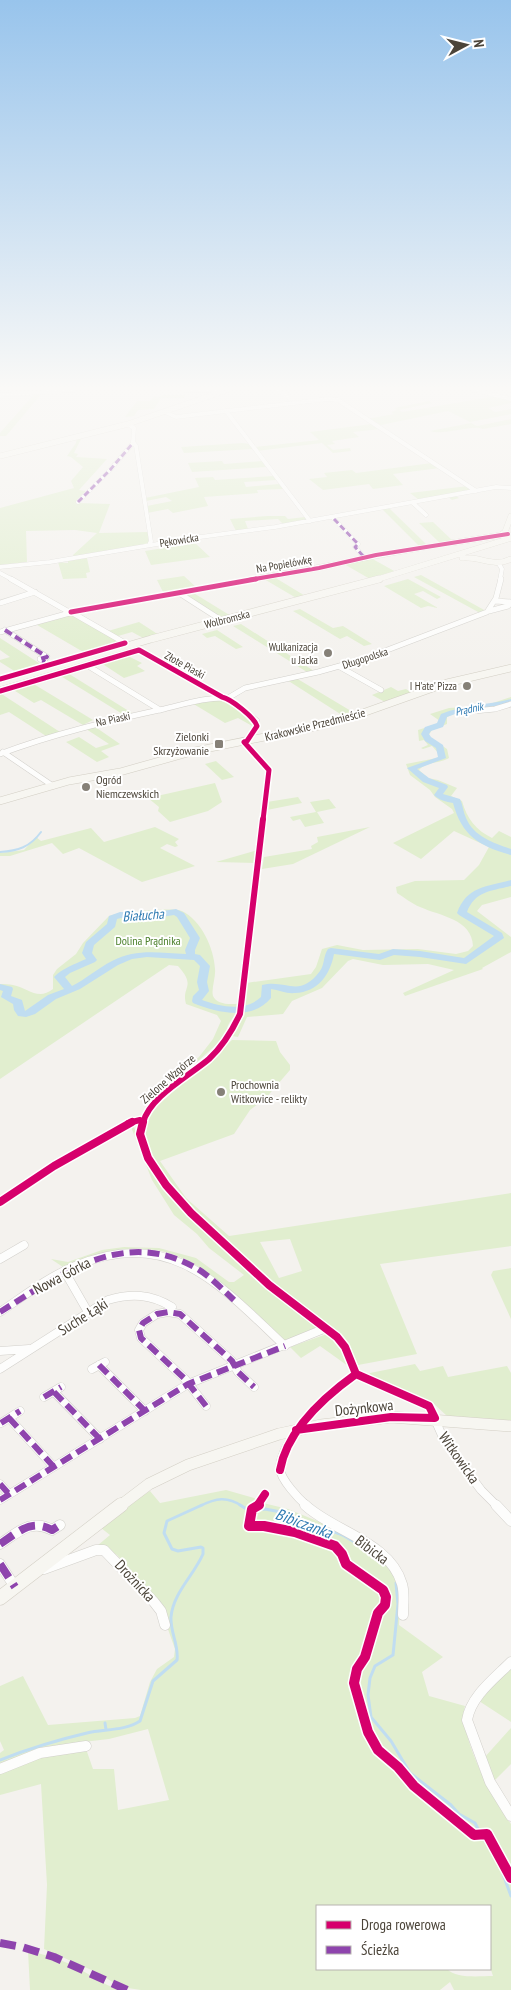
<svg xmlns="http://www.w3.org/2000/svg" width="511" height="1990" viewBox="0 0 511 1990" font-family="'PT Sans Narrow',sans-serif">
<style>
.green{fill:#e1eecf;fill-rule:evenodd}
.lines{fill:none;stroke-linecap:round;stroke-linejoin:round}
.stream-far2{stroke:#c0ddf1;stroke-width:2}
.stream-far1{stroke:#c0ddf1;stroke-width:2.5}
.stream{stroke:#c0ddf1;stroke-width:3}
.river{fill:#c0ddf1;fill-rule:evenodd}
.street-far4-casing{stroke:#d2d0cb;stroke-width:4.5}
.street-far3-casing{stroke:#d2d0cb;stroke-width:6}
.street-far2-casing{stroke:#d2d0cb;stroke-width:8}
.street-far1-casing{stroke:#d2d0cb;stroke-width:9}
.street-casing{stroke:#d2d0cb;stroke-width:11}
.secondary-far3-casing{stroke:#d3cfc5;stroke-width:6}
.secondary-far2-casing{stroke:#d3cfc5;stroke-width:8}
.secondary-far1-casing{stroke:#d3cfc5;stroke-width:12}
.secondary-casing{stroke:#d3cfc5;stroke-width:15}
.street-far4{stroke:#fdfdfc;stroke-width:4}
.street-far3{stroke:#fdfdfc;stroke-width:5}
.street-far2{stroke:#fdfdfc;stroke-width:6}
.street-far1{stroke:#fdfdfc;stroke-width:8}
.street{stroke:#fdfdfc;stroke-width:10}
.secondary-far3{stroke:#f7f6f1;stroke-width:5.5}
.secondary-far2{stroke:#f7f6f1;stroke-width:7}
.secondary-far1{stroke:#f7f6f1;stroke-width:11}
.secondary{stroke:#f7f6f1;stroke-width:14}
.quiet-far3{stroke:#8e44ad;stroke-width:3;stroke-dasharray:6 3;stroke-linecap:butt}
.quiet-far2{stroke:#8e44ad;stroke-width:4;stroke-dasharray:8 4;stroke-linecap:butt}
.quiet-far1{stroke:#8e44ad;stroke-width:6;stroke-dasharray:12 6;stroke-linecap:butt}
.quiet{stroke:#8e44ad;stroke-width:8;stroke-dasharray:16 8;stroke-linecap:butt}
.cycleway-far4-casing{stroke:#fff;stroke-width:5.5}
.cycleway-far3-casing{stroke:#fff;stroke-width:8}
.cycleway-far2-casing{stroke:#fff;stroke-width:9}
.cycleway-far1-casing{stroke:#fff;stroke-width:11}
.cycleway-casing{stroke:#fff;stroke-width:13}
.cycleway-far4{stroke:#d6006c;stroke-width:4}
.cycleway-far3{stroke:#d6006c;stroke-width:5}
.cycleway-far2{stroke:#d6006c;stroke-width:6}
.cycleway-far1{stroke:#d6006c;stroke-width:8}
.cycleway{stroke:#d6006c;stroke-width:10}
.poi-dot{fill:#868178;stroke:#fff;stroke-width:2}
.labels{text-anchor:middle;stroke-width:4;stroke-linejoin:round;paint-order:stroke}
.far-street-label{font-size:11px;fill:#4b4439;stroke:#fff}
.far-poi-label{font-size:11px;fill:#4b4439;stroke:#fff;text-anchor:end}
.far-water-label{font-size:11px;font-style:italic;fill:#2e7ab2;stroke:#fff}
.street-label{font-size:12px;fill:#4b4439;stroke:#fff}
.poi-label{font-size:12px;fill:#4b4439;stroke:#fff;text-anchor:start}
.park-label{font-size:12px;fill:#4a7f2a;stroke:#fff}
.water-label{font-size:14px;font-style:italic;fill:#2e7ab2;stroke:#fff}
.near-street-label{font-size:15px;fill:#4b4439;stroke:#fff}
.near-water-label{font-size:16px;font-style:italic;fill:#2e7ab2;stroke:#fff}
</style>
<rect width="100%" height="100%" fill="#f4f2ee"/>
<path class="green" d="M44,391L6,436H0V433L36,392Z
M162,395H185L184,398H161L154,409L138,410L134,416L125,417L137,401H150L154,396L161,397Z
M497,396L511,399V403L488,408L495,412L511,409V414L470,422L448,411L381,425L367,419L394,414L391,412L397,410L394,408L429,401L432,403L399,410L402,412Z
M511,419V424L483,429C473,424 444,436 430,431L471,423L477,426Z
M372,424L380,429L353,432L359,437L332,441L335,444L327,445L333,450L350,448L351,451L333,453L322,443L257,451L255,447L319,440L310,432Z
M77,437H81V439L74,453L78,454L76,457L107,459L79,490L86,491L77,503L110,504L99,533L148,532L149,543L75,558L73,555L97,533L75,530L26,531L27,562L0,565V508L74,488L71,481L83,467L71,457L67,456L76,443Z
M243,443L249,444L253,449L184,453L181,447Z
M222,461L224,464L262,461L267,467L192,472L188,463Z
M432,463L440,468L393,474L403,485L373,489L369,484L323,490L309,479L327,477L324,473L352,470L356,473Z
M274,476L276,480L244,482L246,487L279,484L283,489L257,490L258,493L204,497L208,506L173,513L168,509L147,513V506L172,501L166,497L146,501L145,498L199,487L195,478L213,477L215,480Z
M468,486L473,489L454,495L459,498L452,500L447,496L419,500L410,493Z
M389,508L427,545L419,546L382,509Z
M267,516H285L288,519L305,517L307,520L283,524L278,519L245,521L248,529L236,531L230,519Z
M433,522L453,541L440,543L419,523Z
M195,543L210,557L151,565L145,551Z
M369,557L396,572L370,579L344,564L320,569Z
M87,558L90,572L86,573L87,578L63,579L58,562L68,563V561Z
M421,575L486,611L480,613L414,577Z
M184,576L197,588L164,594L157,580Z
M274,577L307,597L298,599L264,579Z
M408,579L441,597L437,599L423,591L414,594L438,608L428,606L421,608L384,586Z
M192,592L231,616L222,619L184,593Z
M300,609L333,628L343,626L372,644L364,646L347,636L340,639L293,611Z
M69,613L121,642L85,653L32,622Z
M139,622L159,635L145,639L132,632L118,636L108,631Z
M241,624L314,671L307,672L233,626Z
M217,630L243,647L236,649L215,636L207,638L202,634Z
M0,638L42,665L16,672L0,662V660L10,657L0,650Z
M128,656L142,663L137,666L145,671L124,678L101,663Z
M66,672L132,713L124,715L59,675Z
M296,678L356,714L345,717L287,680Z
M32,683L93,720L83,725L41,700L34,703L12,689Z
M391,687L398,691L406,689L412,693L385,702L372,695Z
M0,693L60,732L46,736L9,712L0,715Z
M511,697V703L495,708L459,712L447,717V724L432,730L428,736L447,749L449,758C439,764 427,761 419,770L428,778L438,780L457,788L451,796L462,801C467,819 476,830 492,838L499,831L511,837V897L482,905L477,911L511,937V952L482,968L483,969L405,996L403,993L454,970L428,964L383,965L353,959L348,961L322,988L292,1001L283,1014L247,1017L238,1037L232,1036L242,1017L238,1012C232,1019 225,1026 227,1035L148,1106L144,1103L165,1089L176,1075L199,1057L213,1039L221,1021L217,1015L186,1004C181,986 197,987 178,966L169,965L0,1079V984C4,984 9,984 13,985C28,988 38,1001 53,989V975L57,969L76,954L83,943L109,916L116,914C127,912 173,907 182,911C201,920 214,948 215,969C216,977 211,989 213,996C217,1006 236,1005 245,1002L246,983L311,974L316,967L322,949L337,945L363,950L418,949L456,954L468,951L473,946C472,919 440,916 420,907C412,904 404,897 397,893L396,887L415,881L464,880L479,865L489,847L454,831L421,859L393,843L454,813L452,809L435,797L430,790L410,775L406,764L437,758L440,755L432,746L423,749L421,748L428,745L424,740L419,741L418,730L437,724L440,721L430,714L449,708L484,706Z
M215,699C226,700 251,713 255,724L254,727L238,718L225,723L192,703Z
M91,724L120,744L101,751L109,757L97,762L66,742L79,737L96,748L109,744L83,727Z
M216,761L217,762L234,777L222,780L205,764Z
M215,783L222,802L208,811L170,822L158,811L159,807L148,798Z
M298,797L302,803L267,810V802Z
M329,799L336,808L317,812L324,823L305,827L300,819L293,821L290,817L316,812L310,802Z
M155,827L179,839L175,842L178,846L175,847L167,844L160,848L195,866L142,882L79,848L63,854L52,843L10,856H0V853L24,850L36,837L41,841L91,828L104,842Z
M370,827L293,864L262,869L264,857L312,849L311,846L318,842L317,837Z
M258,850L256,863L216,862Z
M232,1040L276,1041L280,1052L290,1065V1070L265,1099L250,1110L234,1134L160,1161L186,1198L229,1236L511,1193V1246L380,1264L417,1354L358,1365L346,1340L301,1306L178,1197L154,1163L145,1144L143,1135L149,1113ZM290,1239L302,1271L279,1278L260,1242Z
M133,1125L158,1179L197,1225L285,1302L319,1325L318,1329L288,1341L284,1340C230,1296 191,1233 109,1252C94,1256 80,1263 66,1269L51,1259L68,1262L102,1250L124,1247L159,1248L196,1258L229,1282H234L244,1275L209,1248L197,1234L174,1215L152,1180L131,1127L128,1126Z
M511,1268V1319L491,1275L493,1271Z
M327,1334C339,1340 347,1352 348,1366L320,1346L301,1358L290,1347Z
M415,1364L420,1371L443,1366L448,1377L507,1366L511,1373V1421L447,1416L433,1403L369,1377L370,1373Z
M226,1490L254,1498L263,1503L288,1509L327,1525L338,1533L350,1537L371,1550L389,1565L401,1585L399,1625L443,1657L422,1672L429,1696L465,1706C457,1732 494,1803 511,1824V1990H454L450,1982L440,1990H141L121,1987L96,1972L44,1949L47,1885L41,1784L0,1795V1772L42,1754L85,1746L93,1769H114L118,1810L169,1800L148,1729L109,1739L83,1742L0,1764V1753L4,1750L0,1741V1686L23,1676L48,1725L135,1718L140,1716L150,1682L157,1669L174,1657L175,1649L158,1601L117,1555L104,1548L97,1546L110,1535L101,1528L131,1503L150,1491L160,1503ZM317,1906H490V1967L493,1976C480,1976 456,1979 447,1969H317Z
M510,1669H511V1722L479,1701Z
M511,1728V1764L493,1782L484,1758Z
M28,1951C44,1954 60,1959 74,1966C90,1974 103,1985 120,1990H30Z"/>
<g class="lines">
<path class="stream-far2" d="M0,852C18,851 30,847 41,832"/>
<path class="stream-far1" d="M200,1506C216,1498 227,1496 242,1506"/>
<path class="stream" d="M240,1505L248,1510L265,1509L286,1513C299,1532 321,1526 340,1534C355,1541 369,1552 383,1562
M396,1583L398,1604L393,1655L375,1666L370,1678L368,1695L371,1717L391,1741L410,1773L451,1805L459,1814L475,1823L482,1837L496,1855L511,1896
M105,1723L106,1730
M0,1760C28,1749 57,1740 87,1733C104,1729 125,1731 140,1721L153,1681L177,1660C179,1645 170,1632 171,1617C173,1593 194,1575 203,1554V1548L201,1547L178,1551L172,1549L164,1533L167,1521L202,1505"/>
<path class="river" d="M511,699V703L455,714L447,717L443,727L431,731L429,734L431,737L443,745L446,758L417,769L429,778L447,785L448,787L443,794L460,799C463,805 463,812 466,818C474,837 494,843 511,849V855C479,846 462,836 453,803C446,802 439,800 434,795L439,788L423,782L407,768L438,757L436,748L425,741L421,734L425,727L437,723L441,714C463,705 488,705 511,699Z
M511,880V886C491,891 475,891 467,912L502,933L504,938L466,964L420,957L394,955L380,960L334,954C330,975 318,992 295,993C287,994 279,990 271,989V998C252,1021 218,1013 193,1003L192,1001L193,996L199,990L197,982L200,966L194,960L147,957L132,959L118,965L80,989L56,999L35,1014L26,1017L18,1016L14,1010L13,1004L1,997L3,991L0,990V984L12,987L13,989L11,996L22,1000L25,1011L48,995L64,989L54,977C63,968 75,964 86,959L82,953L86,942L107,924L109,916L120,912L149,913L176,909L184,913L200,938L195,950V954L200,955L210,966L207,982L209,991L202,1000C221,1007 245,1012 261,997L262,985C287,979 299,999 320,971C325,964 323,956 328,949L331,948L379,954L393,949L420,951L464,958L494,936L459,915L457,913C467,886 486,887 511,880ZM174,915L177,917L190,938L185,950L186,954C160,953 136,948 112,961C98,968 86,979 72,986L65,977L70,973L95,962L97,960L92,953L94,945L115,927L117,919L121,918L149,919Z"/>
<defs>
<path id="street-far4" d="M185,390L221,391
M278,390L288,397
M474,390L511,399
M0,395L73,390
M226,411L310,521
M165,412L176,417L328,399L338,400L476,491
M128,424L134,428L133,442L136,446L151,541L149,545
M78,502L110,470L133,443
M413,503L426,515
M334,519L358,544L355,547L364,557
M499,564L502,569L500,580
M0,567L50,562L193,538L275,527L496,487L511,488
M0,573L13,580
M245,580L451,543"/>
<path id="street-far3" d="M11,579L69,612
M179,593L218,618
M495,601L511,602
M0,603L35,592
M489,611L508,606L511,603
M71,612L125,643
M5,630L47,657L40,659L45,662
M0,632L77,611L252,579
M139,650L222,697
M90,667L160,710
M340,667L381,690
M228,698L245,688L318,672L361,660L487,612L496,598L501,579
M228,698L257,721V726L247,741
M474,711L495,709L511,704
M244,742L269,770L263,820
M3,752L53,786
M0,754C53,734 108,721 164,709C185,704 206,697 228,698"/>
<path id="street-far2" d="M143,1123C149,1097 189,1076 209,1059C223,1046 232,1031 240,1014L263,819"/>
<path id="street-far1" d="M143,1122L140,1134L148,1158L166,1185L191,1213L269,1285L337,1337L345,1347L356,1374L429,1406L444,1440L481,1490L497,1506
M0,1259L24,1245
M65,1272L88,1312
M0,1312C24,1296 48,1277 75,1266C171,1226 220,1285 285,1346
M0,1351L29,1349
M99,1365L145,1411
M0,1369L108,1300C131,1293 151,1294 172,1307
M92,1369L105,1362
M54,1392L100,1439
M44,1397L61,1387
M206,1406L185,1379L141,1338L139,1330L143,1323L157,1314L168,1312L180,1314L232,1361L238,1372L254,1387
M9,1418L53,1466
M1,1423L20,1411
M0,1484L9,1494
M0,1500L188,1384L326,1328
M307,1506C299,1499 281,1480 280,1469C279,1439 333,1390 356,1374"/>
<path id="street" d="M305,1505C334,1532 390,1542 402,1584C405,1594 403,1605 403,1615
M496,1505L511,1521
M0,1544C17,1533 31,1518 52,1530L60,1525
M0,1564L15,1587
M44,1569L96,1550H104L154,1602L161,1611L165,1625
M511,1662C494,1679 471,1696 467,1720L490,1782L511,1816
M0,1769L40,1753L86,1746"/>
<path id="secondary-far3" d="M0,456L128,424L227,390
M502,534L505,532L511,516
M451,543L508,534
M462,558C480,556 494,568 511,559
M375,580L511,538"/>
<path id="secondary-far2" d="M0,683L151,639L379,579
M0,801L69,781L120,772L195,751L319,726L357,715L447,683L511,668"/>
<path id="secondary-far1" d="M120,1506L149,1484L188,1465L279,1434L321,1425L391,1417L511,1426"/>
<path id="secondary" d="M0,1598L121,1505"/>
</defs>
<use href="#street-far4" class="street-far4-casing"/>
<use href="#street-far3" class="street-far3-casing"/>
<use href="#street-far2" class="street-far2-casing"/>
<use href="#street-far1" class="street-far1-casing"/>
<use href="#street" class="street-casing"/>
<use href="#secondary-far3" class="secondary-far3-casing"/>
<use href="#secondary-far2" class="secondary-far2-casing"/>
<use href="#secondary-far1" class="secondary-far1-casing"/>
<use href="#secondary" class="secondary-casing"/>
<use href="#street-far4" class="street-far4"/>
<use href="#street-far3" class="street-far3"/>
<use href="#street-far2" class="street-far2"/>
<use href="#street-far1" class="street-far1"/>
<use href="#street" class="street"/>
<use href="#secondary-far3" class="secondary-far3"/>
<use href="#secondary-far2" class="secondary-far2"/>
<use href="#secondary-far1" class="secondary-far1"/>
<use href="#secondary" class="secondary"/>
<path class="quiet-far3" d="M78,502L110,470L133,443
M334,519L358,544L355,547L364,557"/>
<path class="quiet-far2" d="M5,630L47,657L40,659L45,662"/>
<path class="quiet-far1" d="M0,1312C61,1274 124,1227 196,1268C210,1276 222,1289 234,1300
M99,1365L145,1411
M54,1392L100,1439
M44,1397L61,1387
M206,1406L185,1379L141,1338L139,1330L143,1323L157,1314L168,1312L180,1314L232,1361L238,1372L254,1387
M9,1418L53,1466
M1,1423L20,1411
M0,1484L9,1494
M0,1500L188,1384L285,1346"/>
<path class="quiet" d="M0,1544C17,1533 31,1518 52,1530L60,1525
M0,1564L15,1587
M0,1943L22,1947L54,1957L127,1990"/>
<defs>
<path id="cycleway-far4" d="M249,580L319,568L376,555L508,534"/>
<path id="cycleway-far3" d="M71,612L256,579
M0,679L125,643
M0,691L139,650L222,697C231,699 254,717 257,726L247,741L244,742
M244,742L269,770L263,820"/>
<path id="cycleway-far2" d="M128,1123L140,1120
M143,1123C149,1097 189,1076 209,1059C223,1046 232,1031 240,1014L263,819"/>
<path id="cycleway-far1" d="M143,1122L140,1134L148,1158L166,1185L191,1213L269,1285L337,1337L345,1347L356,1374L429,1406L435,1418L391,1417L296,1430
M0,1202L54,1166L132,1122
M280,1470C287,1430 324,1397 356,1374
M257,1506L265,1494"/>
<path id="cycleway" d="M259,1505L252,1509L249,1526H264L295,1532L335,1546L342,1554L346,1564L383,1590L386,1597L385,1605L378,1613L365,1657L357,1669L354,1683L368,1732L378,1750L398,1767L414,1786L474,1835L487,1834L511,1878"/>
</defs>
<use href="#cycleway-far4" class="cycleway-far4-casing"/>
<use href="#cycleway-far3" class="cycleway-far3-casing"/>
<use href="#cycleway-far2" class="cycleway-far2-casing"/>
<use href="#cycleway-far1" class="cycleway-far1-casing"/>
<use href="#cycleway" class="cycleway-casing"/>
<use href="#cycleway-far4" class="cycleway-far4"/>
<use href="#cycleway-far3" class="cycleway-far3"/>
<use href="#cycleway-far2" class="cycleway-far2"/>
<use href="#cycleway-far1" class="cycleway-far1"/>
<use href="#cycleway" class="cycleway"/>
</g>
<linearGradient id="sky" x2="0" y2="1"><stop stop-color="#98c4ec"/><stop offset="0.58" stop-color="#faf9f7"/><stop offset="1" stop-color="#faf9f7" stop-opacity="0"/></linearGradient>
<rect width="511" height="669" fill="url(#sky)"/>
<g class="poi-dot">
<circle cx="328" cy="653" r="5"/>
<circle cx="467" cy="686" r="5"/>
<rect x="214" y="739" width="10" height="10" rx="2.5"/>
<circle cx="86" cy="787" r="5"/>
<circle cx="221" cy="1092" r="5"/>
</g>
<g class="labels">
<g class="far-street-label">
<text transform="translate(179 540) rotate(-9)" y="4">Pękowicka</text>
<text transform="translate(284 564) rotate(-10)" y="4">Na Popielówkę</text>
<text transform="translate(227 619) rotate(-14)" y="4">Wolbromska</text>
<text transform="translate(365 658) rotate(-18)" y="4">Długopolska</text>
<text transform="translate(185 665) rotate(29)" y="4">Złote Piaski</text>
<text transform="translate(113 719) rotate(-12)" y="4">Na Piaski</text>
</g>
<g class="far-poi-label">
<text x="318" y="651">Wulkanizacja<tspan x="318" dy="13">u Jacka</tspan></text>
<text x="457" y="690">I H'ate' Pizza</text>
</g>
<g class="far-water-label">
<text transform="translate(469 709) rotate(-12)" y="4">Prądnik</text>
</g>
<g class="street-label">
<text transform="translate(315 725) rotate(-14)" y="4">Krakowskie Przedmieście</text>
<text transform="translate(168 1079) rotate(-41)" y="4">Zielone Wzgórze</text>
</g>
<g class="poi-label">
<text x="209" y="741" text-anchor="end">Zielonki<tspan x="209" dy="14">Skrzyżowanie</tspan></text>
<text x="96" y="784">Ogród<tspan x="96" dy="14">Niemczewskich</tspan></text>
<text x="231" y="1089">Prochownia<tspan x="231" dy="14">Witkowice - relikty</tspan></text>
</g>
<g class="park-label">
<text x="148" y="945">Dolina Prądnika</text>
</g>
<g class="water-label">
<text transform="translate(143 915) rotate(-4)" y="5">Białucha</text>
</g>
<g class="near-street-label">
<text transform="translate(62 1276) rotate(-28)" y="5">Nowa Górka</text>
<text transform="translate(83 1317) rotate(-32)" y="5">Suche Łąki</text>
<text transform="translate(364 1408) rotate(-6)" y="5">Dożynkowa</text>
<text transform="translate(459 1458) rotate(55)" y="5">Witkowicka</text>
<text transform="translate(372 1550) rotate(37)" y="5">Bibicka</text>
<text transform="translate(135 1581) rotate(47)" y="5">Drożnicka</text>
</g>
<g class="near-water-label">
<text transform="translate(304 1523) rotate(20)" y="6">Bibiczanka</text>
</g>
</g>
<rect x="316" y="1905" width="175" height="65" fill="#ffffff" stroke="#b7b4b0"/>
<rect x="326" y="1921" width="25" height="8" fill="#d6006c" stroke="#b7b4b0"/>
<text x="361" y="1930" font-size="15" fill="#4b4439">Droga rowerowa</text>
<rect x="326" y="1946" width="25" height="8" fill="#8e44ad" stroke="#b7b4b0"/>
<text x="361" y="1955" font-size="15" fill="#4b4439">Ścieżka</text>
<g transform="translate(466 45) rotate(83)" stroke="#ffffff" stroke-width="4" paint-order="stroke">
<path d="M0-4L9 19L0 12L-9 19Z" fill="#4b4439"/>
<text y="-8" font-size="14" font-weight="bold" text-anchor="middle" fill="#4b4439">N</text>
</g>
</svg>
